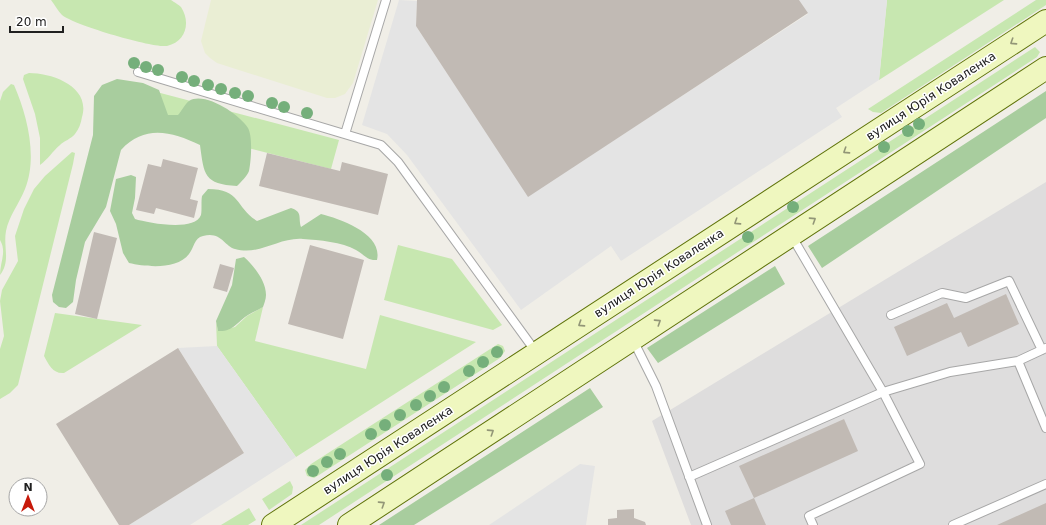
<svg xmlns="http://www.w3.org/2000/svg" width="1046" height="525" viewBox="0 0 1046 525" font-family="'DejaVu Sans',sans-serif">
<style>
.residential{fill:#dedddd}
.farmland{fill:#eaeed4}
.grass{fill:#c7e7b0}
.forest{fill:#a8cd9e}
.parking{fill:#e4e4e4}
.building{fill:#c1bab4}
.lines{fill:none;stroke-linecap:round;stroke-linejoin:round}
.service-casing{stroke:#a7a7a7;stroke-width:10}
.secondary-casing{stroke:#60740a;stroke-width:24}
.service{stroke:#fff;stroke-width:8}
.secondary{stroke:#eff7bf;stroke-width:22}
.tree{fill:#75af7b}
.oneway{stroke:#929677}
.labels{text-anchor:middle;stroke-width:3;stroke-linejoin:round;paint-order:stroke}
.street-label{font-size:12px;fill:#202020;stroke:#fff}
</style>
<rect width="100%" height="100%" fill="#f0eee7"/>
<path class="residential" d="M1046,182V525H691L652,421Z"/>
<path class="farmland" d="M211,0H378L353,83L345,94L335,98H327L217,63L210,58L205,53L201,41Z"/>
<path class="grass" d="M51,0H171C174,2 179,5 181,7C191,22 186,42 167,46C152,48 74,25 62,15C58,11 55,5 51,0Z
M887,0H1004L879,80Z
M1036,0H1046V5L881,113L873,112L868,109Z
M1035,47L1040,52L1037,57L319,525H301Z
M29,73C53,73 91,87 82,117C81,123 79,129 75,134C71,139 64,141 60,145C52,152 48,159 40,165V138L35,114L23,79L24,75Z
M115,81L339,140L331,169L107,112Z
M11,84L14,85C27,115 38,157 25,189C19,204 9,216 6,231C3,247 11,261 0,275C0,262 7,252 0,240V101L3,92Z
M72,152L75,153L73,164L18,385L10,393L0,399V349L4,336L0,301L2,290L18,261L15,236L24,209L34,189L45,176Z
M398,245L452,259L502,325L493,330L384,300Z
M263,307L255,341L366,369L380,315L476,342L296,457L217,346L216,321L218,331L235,327L247,316Z
M55,313L142,325L64,373C53,374 49,365 44,356Z
M498,344L503,346L505,351L500,358L319,475L314,478L307,476L305,470L311,464Z
M290,481L293,487L292,494L269,510L262,499Z
M249,508L256,520L248,525H221Z"/>
<path class="forest" d="M117,79L143,83L159,90L168,115H178C181,112 185,104 189,101C205,91 240,115 248,128C253,137 251,161 249,171C247,176 241,182 237,186C204,184 204,175 200,145C172,132 145,124 121,150L106,207L85,242L76,280L73,302L66,308L59,307L53,302L52,295L93,135L94,96L102,85Z
M1046,91V118L822,268L808,246Z
M131,175L136,177L135,198L132,213L135,219C148,223 195,232 201,215C202,210 201,202 202,196L208,189C241,189 235,207 257,221L291,208C303,212 298,217 301,227L321,214C341,219 383,234 377,260C367,261 364,254 356,250C342,242 319,240 303,239C279,237 260,256 235,249C224,246 221,231 203,236C194,238 194,248 189,254C177,270 146,267 129,263L123,253L116,224L110,211L116,179Z
M244,257C254,266 266,281 266,295C266,299 264,304 263,307C258,310 253,312 248,315C237,322 233,332 218,331L216,321L232,285L236,259Z
M775,266L785,284L658,363L647,348Z
M590,388L603,407L414,525H379Z"/>
<path class="parking" d="M399,0L417,1L416,26L528,196L808,14L799,0H887L879,80L836,108L842,117L621,261L611,246L521,310L407,155L387,134L362,125Z
M217,346L296,457L190,525H129L244,453L178,348Z
M580,464L595,466L586,525H489Z"/>
<path class="building" d="M417,0H799L808,13L528,197L416,26Z
M267,153L340,171L342,162L388,174L378,215L259,186Z
M163,159L198,168L190,199L198,201L194,218L156,208L154,214L136,210L148,164L161,167Z
M94,232L117,238L97,319L75,314Z
M310,245L364,260L343,339L288,324Z
M220,264L234,268L227,292L213,288Z
M1006,294L1019,324L968,347L961,332L907,356L894,327L947,303L954,318Z
M178,348L244,453L129,525H119L56,424Z
M844,419L858,451L754,498L739,466Z
M754,498L766,525H731L725,511Z
M1046,503V525H997Z
M634,509V518L645,522L646,525H608V519L617,518V510Z"/>
<g class="lines">
<defs>
<path id="service" d="M138,72L381,145L398,162L536,352
M345,134L386,0
M791,235L883,392L950,372L1018,361L1046,348
M891,315L942,293L966,298L1009,281L1042,350
M633,340L656,386L707,525
M1018,361L1046,428
M689,477L883,392L920,464L809,516L813,525
M953,525L1046,484"/>
<path id="secondary" d="M273,525L1046,21
M349,525L1046,68"/>
</defs>
<use href="#service" class="service-casing"/>
<use href="#secondary" class="secondary-casing"/>
<use href="#service" class="service"/>
<use href="#secondary" class="secondary"/>
</g>
<g class="tree">
<circle cx="134" cy="63" r="6"/>
<circle cx="146" cy="67" r="6"/>
<circle cx="158" cy="70" r="6"/>
<circle cx="182" cy="77" r="6"/>
<circle cx="194" cy="81" r="6"/>
<circle cx="208" cy="85" r="6"/>
<circle cx="221" cy="89" r="6"/>
<circle cx="235" cy="93" r="6"/>
<circle cx="248" cy="96" r="6"/>
<circle cx="272" cy="103" r="6"/>
<circle cx="284" cy="107" r="6"/>
<circle cx="307" cy="113" r="6"/>
<circle cx="919" cy="124" r="6"/>
<circle cx="908" cy="131" r="6"/>
<circle cx="884" cy="147" r="6"/>
<circle cx="793" cy="207" r="6"/>
<circle cx="748" cy="237" r="6"/>
<circle cx="497" cy="352" r="6"/>
<circle cx="483" cy="362" r="6"/>
<circle cx="469" cy="371" r="6"/>
<circle cx="444" cy="387" r="6"/>
<circle cx="430" cy="396" r="6"/>
<circle cx="416" cy="405" r="6"/>
<circle cx="400" cy="415" r="6"/>
<circle cx="385" cy="425" r="6"/>
<circle cx="371" cy="434" r="6"/>
<circle cx="340" cy="454" r="6"/>
<circle cx="327" cy="462" r="6"/>
<circle cx="313" cy="471" r="6"/>
<circle cx="387" cy="475" r="6"/>
</g>
<defs><path id="oneway-chevron" d="M-2-3.5L2.5 0L-2 3.5" fill="none" stroke-width="1.6" stroke-linecap="round" stroke-linejoin="round"/></defs>
<g class="oneway">
<use href="#oneway-chevron" transform="translate(1013 42) rotate(147)"/>
<use href="#oneway-chevron" transform="translate(846 151) rotate(147)"/>
<use href="#oneway-chevron" transform="translate(813 220) rotate(-33)"/>
<use href="#oneway-chevron" transform="translate(737 222) rotate(147)"/>
<use href="#oneway-chevron" transform="translate(658 322) rotate(-33)"/>
<use href="#oneway-chevron" transform="translate(581 324) rotate(147)"/>
<use href="#oneway-chevron" transform="translate(491 432) rotate(-33)"/>
<use href="#oneway-chevron" transform="translate(382 504) rotate(-33)"/>
</g>
<g class="labels">
<g class="street-label">
<text transform="translate(931 96) rotate(-33)" y="4">вулиця Юрія Коваленка</text>
<text transform="translate(659 273) rotate(-33)" y="4">вулиця Юрія Коваленка</text>
<text transform="translate(388 450) rotate(-33)" y="4">вулиця Юрія Коваленка</text>
</g>
</g>
<g transform="translate(28 497)"><circle r="19" fill="#ffffff" stroke="#a6a6a6"/>
<path d="M0-3L7 15L0 10L-7 15Z" fill="#c7190a"/>
<text y="-6" font-size="11" font-weight="bold" text-anchor="middle" fill="#202020">N</text>
</g>
<path d="M10 26v6h53v-6" fill="none" stroke="#202020" stroke-width="2"/>
<text x="16" y="26" font-size="12" fill="#202020" stroke="#ffffff" stroke-width="3" paint-order="stroke">20 m</text>
</svg>
